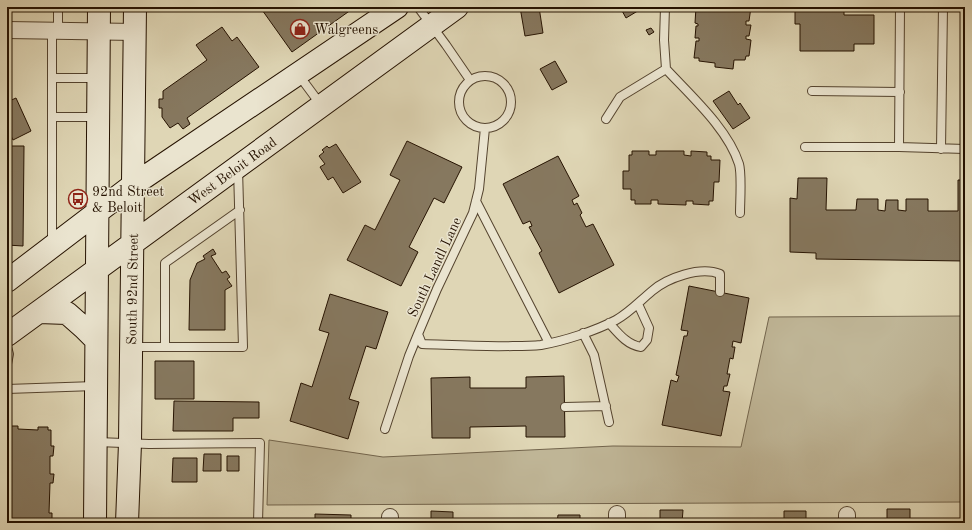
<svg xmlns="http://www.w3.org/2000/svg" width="972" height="530" viewBox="0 0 972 530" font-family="'Old Standard TT',serif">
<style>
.green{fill:#bfb596;stroke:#72644c}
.building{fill:#86785f;stroke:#251201}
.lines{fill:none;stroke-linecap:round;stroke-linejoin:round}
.lane-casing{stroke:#54432e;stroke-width:10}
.street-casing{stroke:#54432e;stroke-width:18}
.secondary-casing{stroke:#251201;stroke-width:24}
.lane{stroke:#eae4cf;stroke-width:8}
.street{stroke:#eae4cf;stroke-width:16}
.secondary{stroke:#eae4cf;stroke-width:22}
.labels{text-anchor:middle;stroke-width:3;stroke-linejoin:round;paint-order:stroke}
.poi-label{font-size:14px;fill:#251201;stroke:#eae4cf;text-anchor:start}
.street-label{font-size:14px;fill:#251201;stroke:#eae4cf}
</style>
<rect width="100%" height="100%" fill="#dfd6b5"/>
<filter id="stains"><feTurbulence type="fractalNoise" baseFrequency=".005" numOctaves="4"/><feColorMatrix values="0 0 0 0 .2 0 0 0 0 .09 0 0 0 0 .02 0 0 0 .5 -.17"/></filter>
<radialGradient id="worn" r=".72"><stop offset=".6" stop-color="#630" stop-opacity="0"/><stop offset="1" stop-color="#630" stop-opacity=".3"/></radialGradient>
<path class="green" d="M965,316V502L267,505L269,440L383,457L613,446L741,447L769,317Z"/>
<path class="building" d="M7,7H35V9L7,8Z
M260,7H355L292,52Z
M520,7H539L543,33L525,36Z
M620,7H640L641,9L626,18Z
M696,7H751L749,21H746V25H751L749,36H746V39L751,40L749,56H746L745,60H734L733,69L715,67V63L699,61V58H694L696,41H699V38H695L696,26H698V24L695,23Z
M795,7H844V15H874V44H854V51H800V24H795Z
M222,27L232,41L237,37L259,67L187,118L190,124L183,129L178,123L170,128L162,117V108H159V99H163V91L207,60L196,45Z
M651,28L654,32L649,35L646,30Z
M555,61L567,82L552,90L540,69Z
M962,76H965V106H962Z
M729,91L738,105L740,103L750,118L733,129L713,101Z
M16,98L31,131L13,140L7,128V102Z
M407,141L462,167L444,203L434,198L409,247L418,252L401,286L347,260L365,225L375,230L400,180L390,175Z
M336,144L361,182L343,193L333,177L328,180L320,167L325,164L319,156L324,152L322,150L327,146L329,148Z
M7,146H24L23,246L7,245Z
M632,151H649V155H656V151H684V155L691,156V151L707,152V156H711V160H720L719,182H714L713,201H709V205L693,204V201H686V205L658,204V200H651V204H635V200H631V189H623V171H629V155H632Z
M558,156L579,196L572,200L574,205L577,203L582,213L580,215L586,227L593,224L614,265L559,293L539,253L542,251L529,227L532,226L530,221L523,224L503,184Z
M798,178H827L826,210H856L857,199H878V210L885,211L886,200H898V210L906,211V199H928V211H958V180H965V261L816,259V253L790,252V198L797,199Z
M213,249L216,254L211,256L222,273L226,271L230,277L227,279L232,286L225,290V330H189L190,280L197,263L205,259L203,256Z
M689,286L749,298L741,343L733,341L732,347H735L733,359L730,358L727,374H730L727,386H724L723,391L730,392L721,436L662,425L671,380L677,382L679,376L676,375L684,336H687L688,331L681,330Z
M330,294L388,312L376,349L366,346L349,399L359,402L348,439L290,421L301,383L312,387L329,333L319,330Z
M155,361H194V399H155Z
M564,376L565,437H526V426L470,427V438H432L431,378L470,377V388H526V377Z
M174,401L259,402V418H233V431H173Z
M8,426H18V429L38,430V427H48V430H51V446H54L53,456H50V474H54L53,483H50L49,513H52V523H7V429H8Z
M204,454H221V471H203Z
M227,456H239V471H227Z
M173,458H197V482H172Z
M887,509H910V523H884V521H887Z
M660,510H683L682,523H660Z
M431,511L453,512V523H431Z
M784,511H806V523H784Z
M315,514L351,515V523H315Z
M558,515H580V523H557Z"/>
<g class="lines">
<defs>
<path id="lane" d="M58,7V31
M418,7L446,45L470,80
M665,7L664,40L666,69C691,96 728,129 739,164C742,174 740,202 740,213
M298,74L321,105
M459 102a26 26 0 1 1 52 0a26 26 0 1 1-52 0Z
M52,78H97
M812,91L900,92
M52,117H97
M606,119L620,97L666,69
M485,128L479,189L473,213L437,289L418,334L422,344C452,345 483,347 513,346C522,346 532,346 541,345C564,341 595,331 616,320C629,313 640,301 652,291C667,278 700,266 720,274V292
M805,147H899L900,7
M899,147L965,149
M941,149L943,7
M476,201L549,343
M52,244V31
M609,323C618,333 627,345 641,347L647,340L649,328L638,304
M583,333L594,355L609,422
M7,347L9,354L7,364
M132,347H243L238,169
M165,347V263L240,210
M7,389L95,386
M565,407L606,406
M385,429L409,356L418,334
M97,442L149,444L260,443L258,523"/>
<path id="street" d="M7,30L135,32
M390,523V517
M617,523V514
M847,523V515"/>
<path id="secondary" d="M7,281L133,185L397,7
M39,312L67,313L84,328L96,340
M7,335L457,7
M95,523L99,7
M127,523L130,443L135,7"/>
</defs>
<use href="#lane" class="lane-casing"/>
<use href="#street" class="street-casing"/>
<use href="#secondary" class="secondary-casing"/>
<use href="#lane" class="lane"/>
<use href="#street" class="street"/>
<use href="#secondary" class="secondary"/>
</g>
<defs>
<symbol id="shop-ring" viewBox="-11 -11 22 22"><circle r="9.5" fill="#eae4cf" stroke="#8f2418" stroke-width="1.5"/><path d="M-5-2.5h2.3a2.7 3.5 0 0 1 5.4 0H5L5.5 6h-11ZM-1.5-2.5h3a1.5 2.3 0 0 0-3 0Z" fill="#8f2418"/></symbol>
<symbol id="bus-ring" viewBox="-11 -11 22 22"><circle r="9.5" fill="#eae4cf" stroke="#8f2418" stroke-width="1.5"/><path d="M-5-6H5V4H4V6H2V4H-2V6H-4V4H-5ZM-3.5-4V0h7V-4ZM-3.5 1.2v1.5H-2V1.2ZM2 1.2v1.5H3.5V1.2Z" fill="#8f2418"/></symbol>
</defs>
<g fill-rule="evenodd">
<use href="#shop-ring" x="289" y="18" width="22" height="22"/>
<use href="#bus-ring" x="67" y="188" width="22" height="22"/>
</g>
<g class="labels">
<g class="poi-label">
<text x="314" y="34">Walgreens</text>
<text x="92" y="196">92nd Street<tspan x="92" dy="16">&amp; Beloit</tspan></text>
</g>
<g class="street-label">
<text transform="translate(232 171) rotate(-36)" y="5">West Beloit Road</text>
<text transform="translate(434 267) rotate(-65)" y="5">South Landl Lane</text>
<text transform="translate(132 289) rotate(-89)" y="5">South 92nd Street</text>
</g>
</g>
<rect width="972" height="530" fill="none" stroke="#dfd6b5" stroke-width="24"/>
<rect x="8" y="8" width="956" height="514" fill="none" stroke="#251201" stroke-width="2"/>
<rect x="12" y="12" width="948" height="506" fill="none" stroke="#251201"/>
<rect width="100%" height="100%" filter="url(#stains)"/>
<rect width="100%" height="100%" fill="url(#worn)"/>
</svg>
